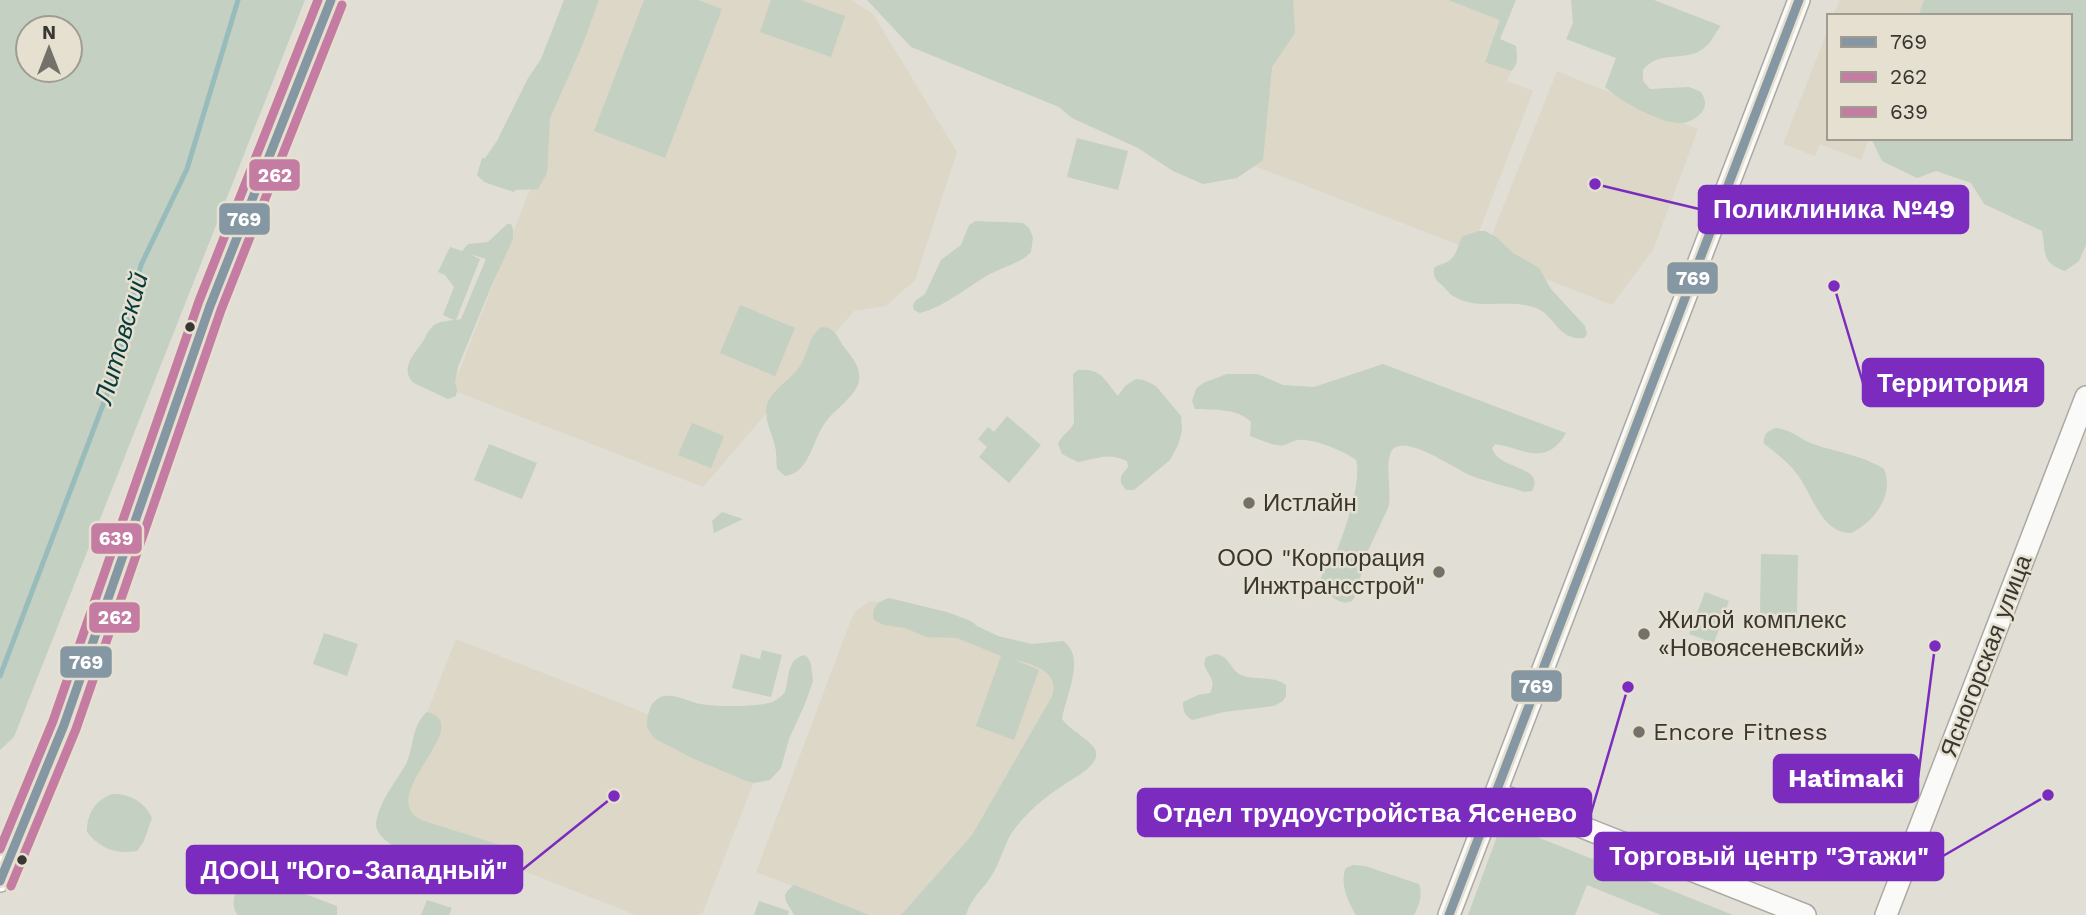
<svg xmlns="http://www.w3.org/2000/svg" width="2086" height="915" viewBox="0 0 2086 915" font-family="'Work Sans',sans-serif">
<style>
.built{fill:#dcd7c6}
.green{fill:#c3d0c2;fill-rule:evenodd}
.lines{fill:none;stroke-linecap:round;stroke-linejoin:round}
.stream{stroke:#98bcbc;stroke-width:5}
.secondary-casing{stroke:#aba9a2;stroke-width:24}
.secondary{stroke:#fafaf9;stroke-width:21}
.bus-1-casing{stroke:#e6e0d1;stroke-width:14}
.bus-2-casing{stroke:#e6e0d1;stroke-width:14}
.bus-3-casing{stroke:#e6e0d1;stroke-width:14}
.bus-1{stroke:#8497a2;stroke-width:9}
.bus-2{stroke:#c47ca2;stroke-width:9}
.bus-3{stroke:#c47ca2;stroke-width:9}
.bus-dot{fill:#393731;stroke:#e6e0d1;stroke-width:2.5}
.poi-dot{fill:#74716b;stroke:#e6e0d1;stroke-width:2.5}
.labels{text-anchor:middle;stroke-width:5;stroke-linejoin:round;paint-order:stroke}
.poi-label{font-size:24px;fill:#393731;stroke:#e6e0d1;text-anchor:start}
.street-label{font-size:24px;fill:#393731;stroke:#e6e0d1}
.water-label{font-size:26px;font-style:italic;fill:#063b3e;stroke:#e6e0d1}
.leader{fill:none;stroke:#7b2cbf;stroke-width:2.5}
.callout-dot{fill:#7b2cbf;stroke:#e6e0d1;stroke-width:2.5}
.callout{fill:#7b2cbf;stroke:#7b2cbf;stroke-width:2.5}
.callout-label{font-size:26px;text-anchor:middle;font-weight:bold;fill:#fff}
.line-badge{stroke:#e6e0d1;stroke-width:2.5}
.badge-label{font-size:19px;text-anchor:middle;font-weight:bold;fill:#fff}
</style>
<rect width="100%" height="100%" fill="#e1ded6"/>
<path class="built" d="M594,0H851L873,14L957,152L915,280L886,306L854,311L703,487L452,390L532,184L524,180Z
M1271,0H1448L1501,20L1485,61L1511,71L1507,81L1533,91L1472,250L1213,150Z
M1840,0H1924L1918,16H1833Z
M1829,27V138H1869L1861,160L1820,144L1815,156L1783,144Z
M1557,71L1698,129L1653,250L1612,305L1495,259L1490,240Z
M869,601L880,602L1039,658L1063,678L972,835L901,915H869L756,872L851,620L856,611Z
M456,639L763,759L703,912L698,915H636L386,817Z"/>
<path class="green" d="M0,0H305L14,737L0,750ZM28,28H70V70H28Z
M564,0H599L582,46L550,118L547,173L538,189L515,190L514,192L484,182L477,175L482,158H485L497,141L527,80L541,59Z
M644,0H698L722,9L665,158L594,131Z
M771,0H800L845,16L831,57L760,32Z
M867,0H1293L1295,33L1272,67L1263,160L1237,178L1203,184L1173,171L1138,148L1072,118L1059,107L911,47Z
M1448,0H1516L1500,39L1516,46C1517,56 1519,64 1511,71L1485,62L1500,20Z
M1571,0H1654L1721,26C1715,32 1712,42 1704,48C1686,63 1659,49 1643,70V81L1650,89L1689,87L1701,92C1705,98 1707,105 1702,112C1696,119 1687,124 1678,123C1658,122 1620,101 1605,87L1616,58L1566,39L1573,23Z
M1924,0H2086V245L2079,261L2065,271C2041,263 2046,253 2042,231L1984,204L1971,183L1936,171L1917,178L1882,161L1871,138H2070V16H1918Z
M1077,138L1128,151L1118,190L1067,177Z
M976,221L1023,223L1029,228L1033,237L1031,252C1021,263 1005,266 992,273C967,286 947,306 920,313L914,310L913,306L915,301L925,294L941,260L961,245L969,225Z
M507,224H511L513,229V239L491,287L458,367L455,383L457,389L456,396L448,399L414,383C398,369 416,352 424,340C427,334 431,325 438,323C442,321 449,321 454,320L443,315L454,287L445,275L438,272L450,247L462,251L468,244L488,242ZM470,254L486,259L461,319L456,320L480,259Z
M1479,231H1485L1496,237L1513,253L1539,268L1551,289L1585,326L1587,334L1584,338C1558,341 1555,315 1536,308C1510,298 1479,311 1455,297C1450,295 1447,290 1443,286C1436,280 1433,278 1434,268C1439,264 1446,264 1451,259C1458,253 1458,243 1463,236Z
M740,305L795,328L775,376L720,353Z
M822,327C836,328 837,337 844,347C852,357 861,367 859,381C857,395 833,411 825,423C812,440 810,473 785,476L777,469C776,461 777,454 775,446C772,432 760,413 770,398C778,386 792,378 800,366C808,354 809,335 822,327Z
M1383,364L1566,433C1546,468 1523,448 1495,444L1492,448C1499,471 1546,465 1532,491L1525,492C1508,486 1490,483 1472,476C1458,471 1407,434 1393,449C1383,461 1393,492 1388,508L1366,555L1356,595L1352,601C1348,602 1346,603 1342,602C1334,600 1320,588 1321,579C1323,568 1333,560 1337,550C1345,530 1362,481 1356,460C1344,451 1313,438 1298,440C1290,441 1286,447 1277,445C1268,444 1259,439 1250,436L1251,422C1238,408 1213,410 1195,409L1192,401L1196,389L1203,383L1227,374H1258L1283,385L1314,387Z
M1078,370C1102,368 1104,380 1118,396L1125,386L1136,379L1144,380L1156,386L1181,416L1182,431L1178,445L1170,460L1134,490H1126L1121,483V476L1128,467L1127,461C1107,452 1098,459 1078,462L1062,454L1058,444C1062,434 1070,432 1074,423L1073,374Z
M1007,416L1041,445L1009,483L979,457L987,447L978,439L988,427L994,432Z
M692,423L724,436L711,468L678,455Z
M1776,428C1791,430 1794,435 1806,441C1831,452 1861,454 1884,469C1895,495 1873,523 1851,533C1821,533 1813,495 1797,474C1790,464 1774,451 1764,444C1763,435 1767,431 1776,428Z
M489,444L537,463L522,499L474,480Z
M722,512L743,519L714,533L712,521Z
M1761,554L1798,555L1797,615L1760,614Z
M1705,592L1729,601L1714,643L1689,634Z
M889,598L947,612L971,621L977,626L998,636L1032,644L1063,641C1087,657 1065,697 1062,719C1070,731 1094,741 1096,752C1098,764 1082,773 1073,779C1050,793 1029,809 1013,831C1004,844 1001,861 992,875C982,891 973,895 966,915H901L972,835L1051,698C1063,674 1033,663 1014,660L1039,670L1014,740L976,726L1001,656L957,638L927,637L905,628L884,625L874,620C871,608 877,602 889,598Z
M324,633L358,644L347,676L313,664Z
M762,650L782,655L771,697L732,688L741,654L760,659Z
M1216,654C1231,657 1230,670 1241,675C1256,681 1272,675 1286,685V696L1283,701L1274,706L1224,712L1192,720C1185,715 1183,712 1183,702L1198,695L1210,693C1217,680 1208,676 1204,664L1206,657Z
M804,655L808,658L811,664L813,681L805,704L789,739L781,768L770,780L754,783L744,780L692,758L654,738L647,727C647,715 650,699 664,696C677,694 689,702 701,704C716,707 759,707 772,702C777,700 782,696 785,692C790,677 786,660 804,655Z
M427,712C479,725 369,799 424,821L497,844L514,852L520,862L518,868C502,877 483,864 466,864C460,864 455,866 450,867C432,869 374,844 376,823C379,802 394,784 405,766C415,748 410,727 427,712Z
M112,794C130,794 144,801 152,818L144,841L137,851C117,855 99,848 87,832C87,813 95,801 112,794Z
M1502,823L1733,915H1661L1587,885L1575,915H1468Z
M238,850L242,859L257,853L261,862L270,866L265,879L337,906V915H238C230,906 235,895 237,884C231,874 225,867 226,855L231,851Z
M1353,865L1365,866L1419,884C1423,894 1419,906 1414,915H1356C1348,902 1339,882 1346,868Z
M794,885L869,915H794C787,901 778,897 794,885Z
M427,900L452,908L449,915H421Z
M759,901L789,911L788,915H754Z"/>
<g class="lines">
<path class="stream" d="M0,676L115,373L141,265L187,169L238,0"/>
<defs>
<path id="secondary" d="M1496,793L1805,915
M0,881L64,725L210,306L331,0
M1449,915L1799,0
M1886,915L2086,397"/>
</defs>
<use href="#secondary" class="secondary-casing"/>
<use href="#secondary" class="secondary"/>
<defs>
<path id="bus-1" d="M0,881L64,725L210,306L331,0
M1449,915L1799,0"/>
<path id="bus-2" d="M11,886L76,729L221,310L342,5"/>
<path id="bus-3" d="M0,849L53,721L199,301L318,0"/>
</defs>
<use href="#bus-1" class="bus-1-casing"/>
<use href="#bus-2" class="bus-2-casing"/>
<use href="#bus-3" class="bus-3-casing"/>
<use href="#bus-1" class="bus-1"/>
<use href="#bus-2" class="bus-2"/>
<use href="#bus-3" class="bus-3"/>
</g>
<g class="bus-dot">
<circle cx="190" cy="327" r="6"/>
<circle cx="22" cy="860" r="6"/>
</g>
<g class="poi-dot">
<circle cx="1249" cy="503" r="7"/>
<circle cx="1439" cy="572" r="7"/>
<circle cx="1644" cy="634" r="7"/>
<circle cx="1639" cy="732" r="7"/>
</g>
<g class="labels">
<g class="poi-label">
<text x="1263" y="511">Истлайн</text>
<text x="1425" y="566" text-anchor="end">ООО "Корпорация<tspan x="1425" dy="28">Инжтрансстрой"</tspan></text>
<text x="1658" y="628">Жилой комплекс<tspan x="1658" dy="28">«Новоясеневский»</tspan></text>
<text x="1653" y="740">Encore Fitness</text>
</g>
<g class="street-label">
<text transform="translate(1986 656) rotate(-69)" y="8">Ясногорская улица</text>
</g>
<g class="water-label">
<text transform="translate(121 338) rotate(-74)" y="9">Литовский</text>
</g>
</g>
<path class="leader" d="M1595 184L1699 209M1834 286L1863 383M1935 646L1918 778M1628 687L1591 813M2048 795L1943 856M614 796L522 870"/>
<g class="callout-dot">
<circle cx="1595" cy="184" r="7"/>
<circle cx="1834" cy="286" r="7"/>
<circle cx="1935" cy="646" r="7"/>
<circle cx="1628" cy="687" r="7"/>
<circle cx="2048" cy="795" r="7"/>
<circle cx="614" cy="796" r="7"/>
</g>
<g class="callout">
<rect x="1699" y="186" width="269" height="47" rx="7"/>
<rect x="1863" y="359" width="180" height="47" rx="7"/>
<rect x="1774" y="755" width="144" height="47" rx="7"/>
<rect x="1138" y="789" width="453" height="47" rx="7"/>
<rect x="1595" y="833" width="348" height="47" rx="7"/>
<rect x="187" y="846" width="335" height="47" rx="7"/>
</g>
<g class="callout-label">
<text x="1834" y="218">Поликлиника №49</text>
<text x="1953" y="392">Территория</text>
<text x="1846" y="787">Hatimaki</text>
<text x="1365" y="822">Отдел трудоустройства Ясенево</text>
<text x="1769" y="865">Торговый центр "Этажи"</text>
<text x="354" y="879">ДООЦ "Юго-Западный"</text>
</g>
<g class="line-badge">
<rect x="248" y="158" width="53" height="34" rx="7" fill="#c47ca2"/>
<rect x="218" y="202" width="53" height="34" rx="7" fill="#8497a2"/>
<rect x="1666" y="261" width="53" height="34" rx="7" fill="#8497a2"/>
<rect x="90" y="522" width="53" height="33" rx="7" fill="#c47ca2"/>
<rect x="88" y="601" width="53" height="33" rx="7" fill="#c47ca2"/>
<rect x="59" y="645" width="54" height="34" rx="7" fill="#8497a2"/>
<rect x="1510" y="669" width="53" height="34" rx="7" fill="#8497a2"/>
</g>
<g class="badge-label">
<text x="275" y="182">262</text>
<text x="244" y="226">769</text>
<text x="1693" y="285">769</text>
<text x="116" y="545">639</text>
<text x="115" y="624">262</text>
<text x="86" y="669">769</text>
<text x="1536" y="693">769</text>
</g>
<rect x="1827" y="14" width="245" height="126" fill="#e6e0d1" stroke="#a19c91" stroke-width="2"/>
<rect x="1841" y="37" width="35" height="10" fill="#8497a2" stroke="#a19c91" stroke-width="2"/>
<text x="1890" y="49" font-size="21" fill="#393731">769</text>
<rect x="1841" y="72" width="35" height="10" fill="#c47ca2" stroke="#a19c91" stroke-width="2"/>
<text x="1890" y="84" font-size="21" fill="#393731">262</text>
<rect x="1841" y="107" width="35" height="10" fill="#c47ca2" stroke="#a19c91" stroke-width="2"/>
<text x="1890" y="119" font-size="21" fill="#393731">639</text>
<g transform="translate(49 49)"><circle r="33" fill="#e6e0d1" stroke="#a19c91" stroke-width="2"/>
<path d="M0-5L12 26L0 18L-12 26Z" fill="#74716b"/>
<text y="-10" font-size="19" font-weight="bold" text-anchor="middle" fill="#393731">N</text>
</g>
</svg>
